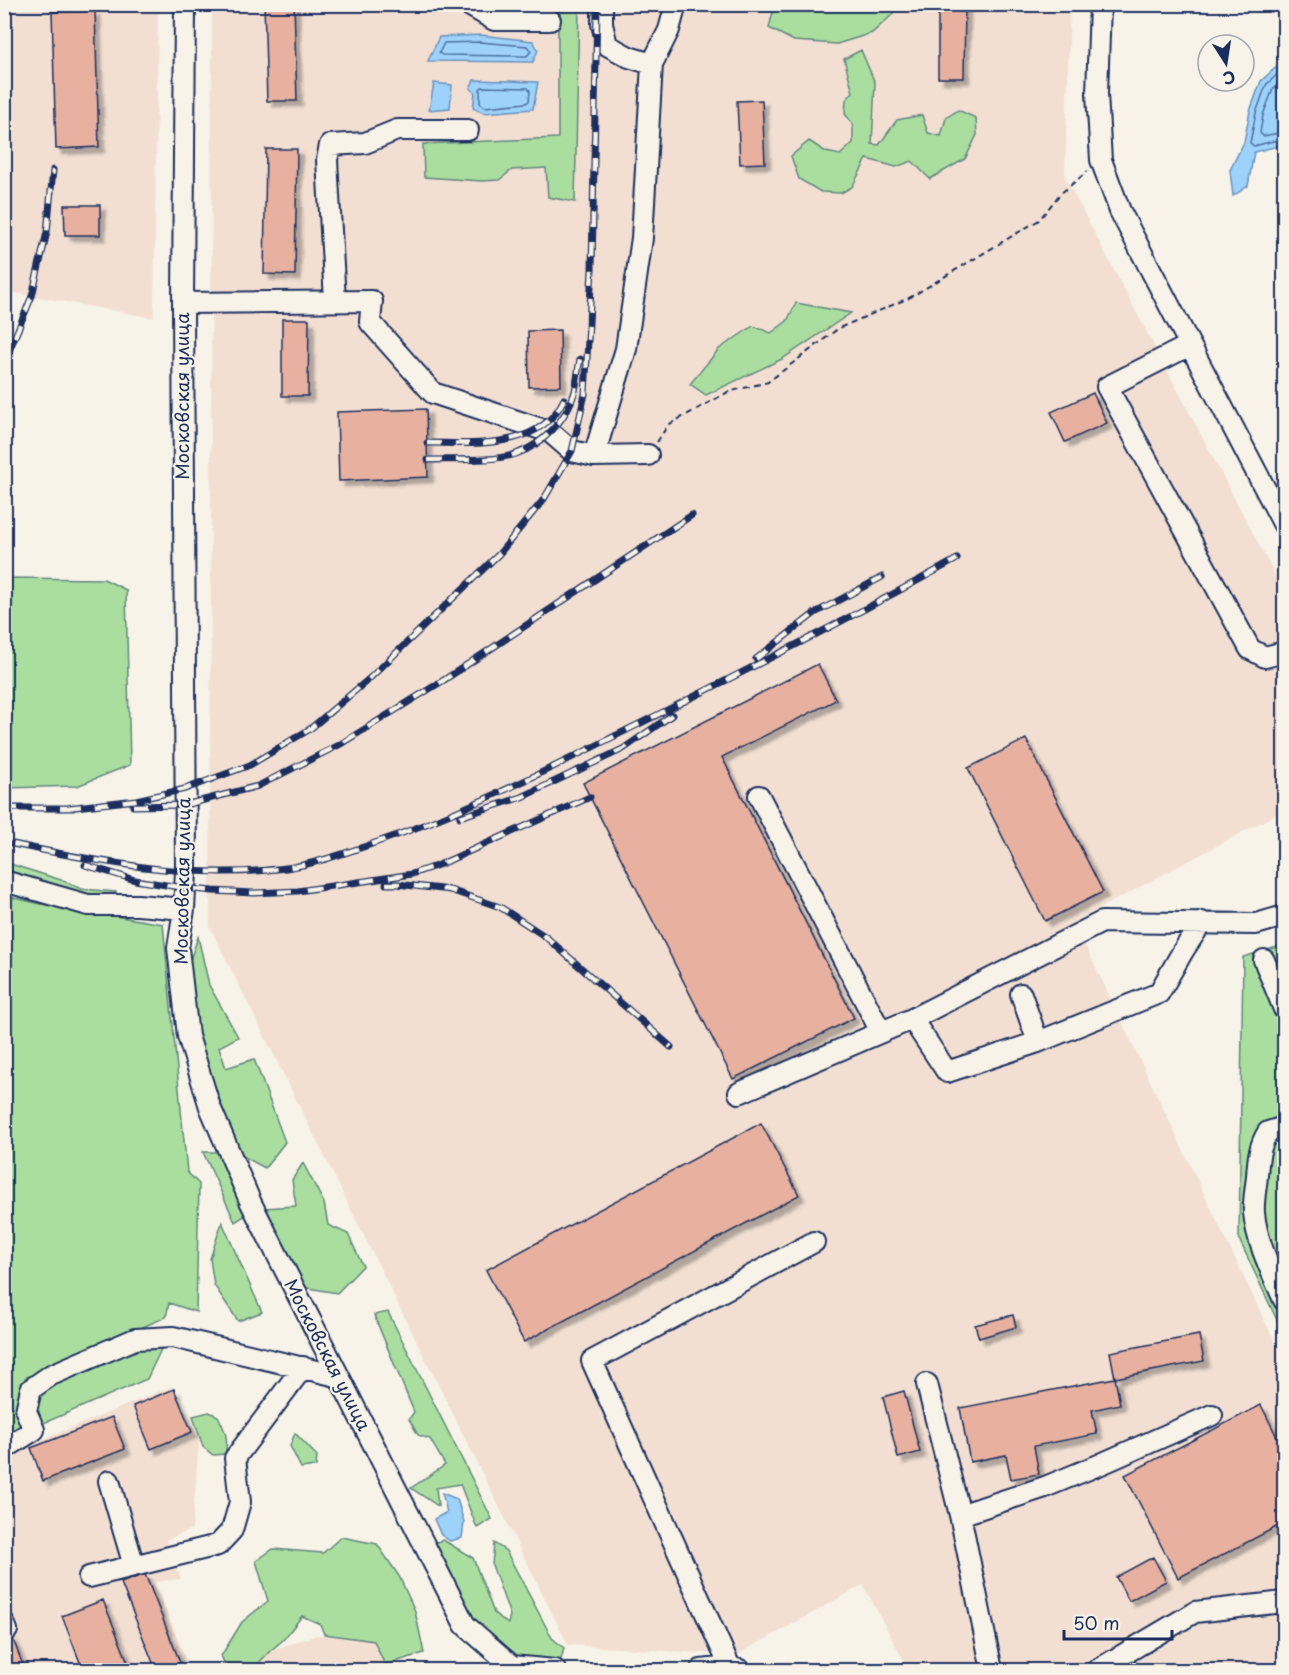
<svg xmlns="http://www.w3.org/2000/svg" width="1289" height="1675" viewBox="0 0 1289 1675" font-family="'Playpen Sans',sans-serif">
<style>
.built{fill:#f2dfd2}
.green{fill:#aade9f;stroke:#62867e;stroke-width:1.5}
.water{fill:#9dd2fb;stroke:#6991bc;stroke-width:1.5}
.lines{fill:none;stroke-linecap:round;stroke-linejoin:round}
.shore{stroke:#4f709d;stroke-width:1.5}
.building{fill:#e8b19f;stroke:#1b2f5e;stroke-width:1.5;filter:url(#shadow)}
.minor-casing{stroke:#1b2f5e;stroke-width:24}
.path{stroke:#1b2f5e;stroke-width:2;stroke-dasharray:6 4.5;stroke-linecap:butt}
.minor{stroke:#f7f3e8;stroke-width:20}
.rail-casing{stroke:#1b2f5e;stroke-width:7}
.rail{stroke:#f7f3e8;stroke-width:4.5;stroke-dasharray:14;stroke-linecap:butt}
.labels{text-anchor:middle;stroke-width:4.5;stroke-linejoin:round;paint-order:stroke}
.street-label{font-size:18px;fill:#1b2f5e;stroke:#f7f3e8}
</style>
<defs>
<filter id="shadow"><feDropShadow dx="5.5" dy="5.5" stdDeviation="1.5" flood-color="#0004"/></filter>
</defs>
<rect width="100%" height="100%" fill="#f7f3e8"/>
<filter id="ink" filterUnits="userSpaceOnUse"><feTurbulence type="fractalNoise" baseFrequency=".0167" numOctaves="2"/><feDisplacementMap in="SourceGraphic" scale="12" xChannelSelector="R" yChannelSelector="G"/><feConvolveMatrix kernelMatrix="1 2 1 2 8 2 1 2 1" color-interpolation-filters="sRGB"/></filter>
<g filter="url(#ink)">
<path class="built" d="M4,5H158L154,318L5,291Z
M212,5H1070L1065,177L1284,592V810L1074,922L1284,1361V1670H909L863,1585L737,1655L568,1645L210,927Z
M173,1386L199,1441L192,1529L166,1540L181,1579L155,1582L190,1670H5V1455Z
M317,1635L375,1640L388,1670H212Z"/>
<path class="green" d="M482,5H579L575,202L548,197L546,168L512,170L499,180L482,181L424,177L423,144L558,138V14L495,11Z
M787,5V4L896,5L893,14L872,33L837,44L794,41L769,28L774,8Z
M861,50L875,83L872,144L879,145L897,120L922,115L928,133L941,136L946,118L958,110L976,118L977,135L965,159L930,179L912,161L896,167L867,159L852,187L841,193L821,192L799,179L791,156L809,141L826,152L840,155L853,143V124L845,114L846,100L853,92L844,59Z
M796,303L851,313L782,359L706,395L690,384L719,349L753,326L771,333L787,321Z
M4,578L104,579L126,590L130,765L77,786L5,788Z
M4,862L61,880L82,889L116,892L117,901L94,900L5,877Z
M5,896L41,904L163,924L187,1172L199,1184L196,1312L169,1303L166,1317L25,1378L20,1433L5,1440Z
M198,937L209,985L238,1037L219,1047L226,1068L254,1059L285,1142L265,1168L239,1154L205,1059L192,1018L188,966Z
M1284,945V1335L1239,1239L1243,957Z
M203,1152H219L246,1215L235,1222Z
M303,1163L324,1203L328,1225L348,1234L363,1266L337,1293L303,1287L264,1208L296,1206L292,1180Z
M222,1222L262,1312L238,1321L214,1285L210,1259Z
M388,1312L492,1519L477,1528L460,1484L436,1488L438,1506L411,1488L445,1465L430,1439L418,1435L409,1419L414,1412L374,1315Z
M164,1343L147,1379L37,1426L34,1392L132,1344Z
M209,1412L218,1416C225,1430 229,1439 225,1454L213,1455L203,1447L193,1416Z
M295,1433L317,1456L316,1466L301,1468L290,1446Z
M341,1537L377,1544L399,1576L415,1611L424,1653L385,1665L374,1641L324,1634L320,1624L302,1616L283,1640L270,1651L252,1670H228L221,1656L242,1622L268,1601L256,1561L273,1549L323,1553Z
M443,1540L473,1558L494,1613L508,1624L510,1615L492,1565L494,1543L506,1551L552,1638L564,1648L559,1667L514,1656L490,1643L454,1588L433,1543Z"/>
<path class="water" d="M481,35L533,41L538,50L533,62L428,61L439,37Z
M1284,60V146H1278L1254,152L1248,186L1233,196L1230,170L1244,142L1250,111L1261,81Z
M474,80L538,82L533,109L484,113L473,108L475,93L470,88Z
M434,83L452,85L450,108L429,110Z
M442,1493L457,1499L464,1522L462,1538L450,1541L441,1535L434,1519L447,1512Z"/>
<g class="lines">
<path class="shore" d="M480,42L527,46L531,51L527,56L442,55L439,53L444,43Z
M1284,68L1266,85L1256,113L1250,143L1254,146L1277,140H1284
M1284,78L1273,89L1263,115L1260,133L1263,136L1284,132
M482,87L528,88L530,91L529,101L526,103L485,107L480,103V89Z"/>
</g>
<path class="building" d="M264,4H294L297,101H267Z
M938,4H965L964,78H938Z
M95,11L99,147L56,149L52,12Z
M762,100L765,163L740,164L737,101Z
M266,149H297L295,275L264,274Z
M64,205H100V235H65Z
M282,319H309L308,396H282Z
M560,330L561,386L529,387L528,331Z
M1093,393L1107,423L1065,442L1051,412Z
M426,409L428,477L339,481L337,412Z
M818,664L836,700L722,757L854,1018L733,1079L583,783Z
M1026,739L1103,892L1045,921L968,768Z
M761,1123L799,1195L524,1342L486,1270Z
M1013,1315L1016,1327L979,1338L975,1325Z
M1199,1335L1204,1361L1115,1378L1110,1352Z
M1115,1378L1120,1404L1092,1410L1097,1434L1034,1446L1039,1474L1011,1479L1006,1455L970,1462L960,1408Z
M174,1389L192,1432L151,1449L133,1406Z
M904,1391L920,1452L898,1458L883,1397Z
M1261,1405L1284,1451V1523L1178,1578L1125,1475Z
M112,1417L125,1449L43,1481L31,1448Z
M1153,1557L1166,1581L1129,1601L1116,1577Z
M145,1574L183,1670H156L121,1583Z
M103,1600L131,1670H83L62,1616Z
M12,1637L25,1670H4V1640Z"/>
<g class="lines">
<defs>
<path id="minor" d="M185,4L183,303L186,871L184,909L178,948L188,1036L210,1107L251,1203L465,1625L512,1666L555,1670
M467,4L494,20H550
M602,4V24L607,45L629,57L652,64
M1100,4L1097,94L1101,160L1120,211L1284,525
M335,301L327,160L330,145L365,143L397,130H468
M183,303L372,301L370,322L433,393L550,432L572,451L594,456L648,455
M1190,345L1107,387L1250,649L1265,657L1284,652
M594,456L626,349L642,238L652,64L669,30L676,4
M759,796L881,1032
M4,881L88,905H138L184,909
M1264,960L1284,1009
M1021,994L1038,1042
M912,1019L947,1072L1038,1042L1159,993L1183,951L1202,922
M739,1093L912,1019L1102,922L1256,924L1284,916
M1284,1127L1268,1132C1259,1146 1258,1160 1257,1176C1256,1188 1253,1201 1254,1213C1257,1244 1272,1272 1284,1300
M927,1384L960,1515L992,1670
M4,1449L34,1430L26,1411L31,1389L51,1375L135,1339L173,1337L337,1376
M109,1481L134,1566
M960,1515L1045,1487L1101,1464L1212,1415
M89,1577L218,1545L232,1530L240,1502L235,1458L303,1367
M4,1623L7,1630
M730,1667L592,1361L814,1242
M701,1670L730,1667L740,1670
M1097,1670L1195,1612L1284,1602"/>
</defs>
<use href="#minor" class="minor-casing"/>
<path class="path" d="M657,442L668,425L728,392L768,382L839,328L909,298L1039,220L1060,194L1088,171"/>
<use href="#minor" class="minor"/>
<defs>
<path id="rail" d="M4,363L32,296L47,232L53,170
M427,443C474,443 540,451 564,399
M428,460C453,459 493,462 516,454C544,444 567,419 575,391C577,381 578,369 580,359
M756,659L815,613L882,577
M133,806L185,805L258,786L339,745L444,680L692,515
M4,808H73
M67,808L136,800L185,789L250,765L310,729L370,678L499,554L544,499L572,451L585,394L592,269L597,4
M460,817L522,797L623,749L672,715
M13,844C103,863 194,880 286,868C314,864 342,854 369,845C452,817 530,779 607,740C725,681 842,623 957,559
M85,865L135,880L185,888L213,891L254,893L298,891L412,874L441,864L590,797
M386,884H397L450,890L500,907L546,937L671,1047"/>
</defs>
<use href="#rail" class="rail-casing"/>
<use href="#rail" class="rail"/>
</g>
</g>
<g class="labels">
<g class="street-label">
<text transform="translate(183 396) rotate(-90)" y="6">Московская улица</text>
<text transform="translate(183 881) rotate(-89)" y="6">Московская улица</text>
<text transform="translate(327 1355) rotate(63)" y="6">Московская улица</text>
</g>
</g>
<rect width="1289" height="1675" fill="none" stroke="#f7f3e8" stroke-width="24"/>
<rect x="12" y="12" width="1265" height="1651" fill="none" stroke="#1b2f5e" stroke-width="2" filter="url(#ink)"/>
<g transform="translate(1226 63) rotate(168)"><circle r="28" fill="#f7f3e8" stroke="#9fa5b1" stroke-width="1.5"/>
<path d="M0-4.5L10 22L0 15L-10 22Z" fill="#1b2f5e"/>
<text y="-9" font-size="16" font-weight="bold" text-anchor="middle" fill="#1b2f5e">С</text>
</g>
<path d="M1064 1630v9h108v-9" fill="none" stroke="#1b2f5e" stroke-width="3"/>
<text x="1073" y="1630" font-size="18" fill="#1b2f5e" stroke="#f7f3e8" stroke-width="4.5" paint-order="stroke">50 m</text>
</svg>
